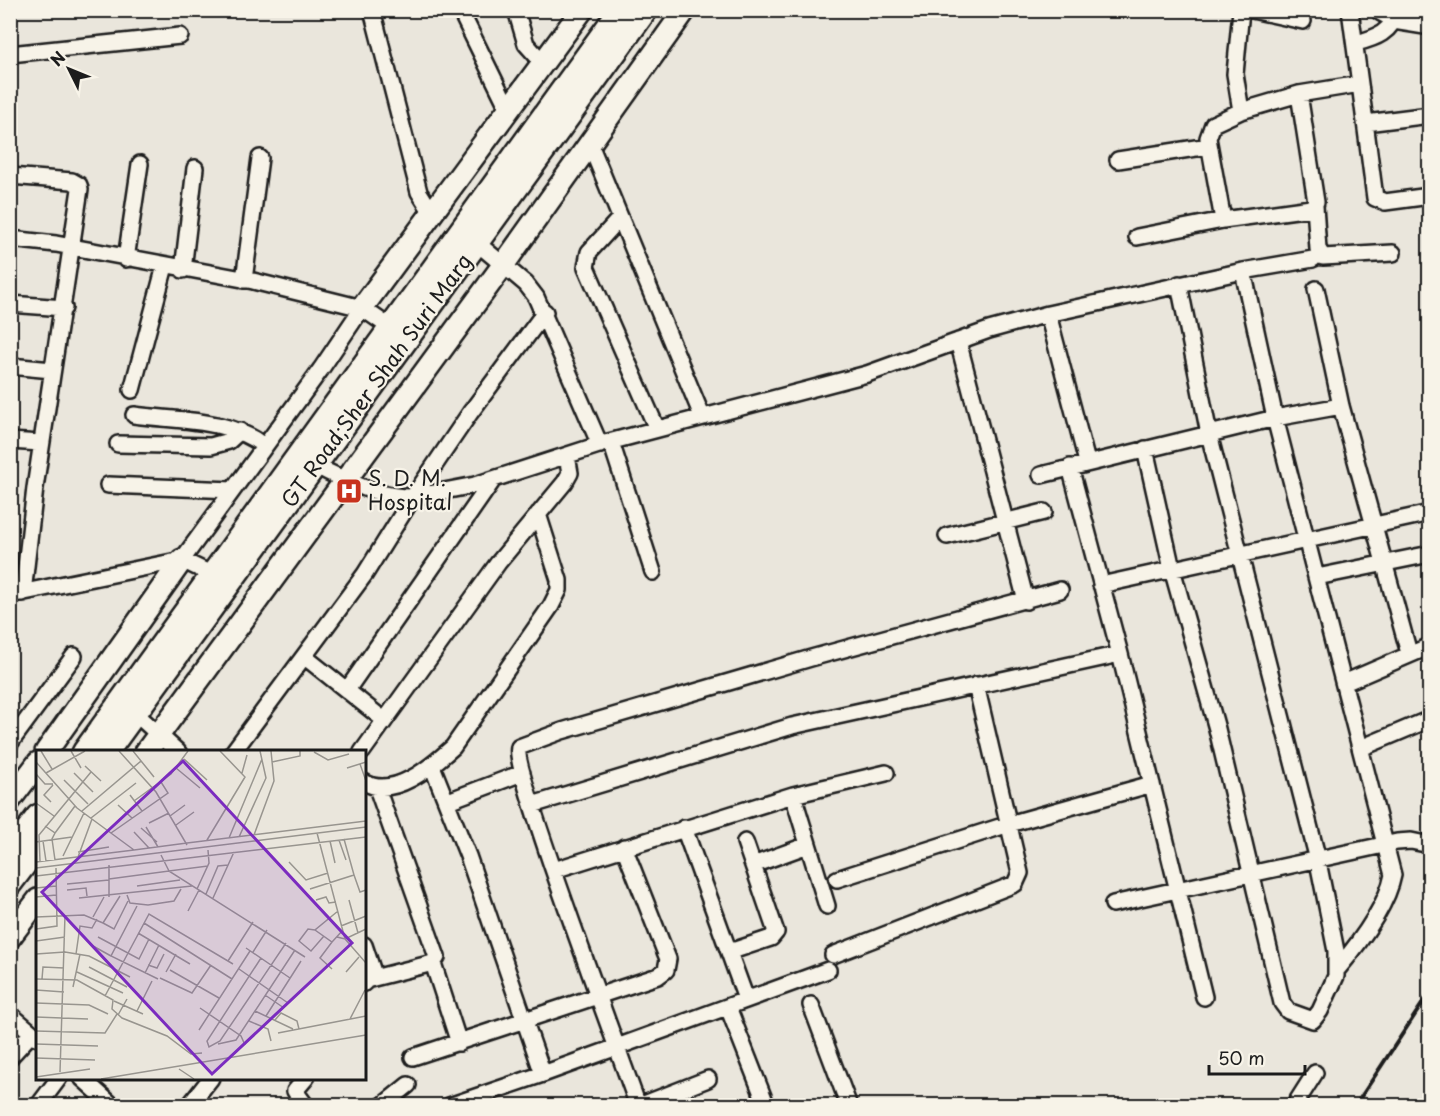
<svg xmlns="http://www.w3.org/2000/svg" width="1440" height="1116" viewBox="0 0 1440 1116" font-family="'Playpen Sans',sans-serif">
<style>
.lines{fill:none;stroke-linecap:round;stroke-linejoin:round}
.street-casing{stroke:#1c1c1c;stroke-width:20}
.secondary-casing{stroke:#1c1c1c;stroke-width:26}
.primary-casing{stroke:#1c1c1c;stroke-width:27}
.street{stroke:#f7f3e8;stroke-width:15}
.secondary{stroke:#f7f3e8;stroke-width:21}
.primary{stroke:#f7f3e8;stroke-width:22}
.rail{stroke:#1c1c1c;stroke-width:4}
.labels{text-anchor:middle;stroke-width:4.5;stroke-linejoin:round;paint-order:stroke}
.street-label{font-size:21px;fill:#1c1c1c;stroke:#f7f3e8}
.poi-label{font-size:21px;fill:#1c1c1c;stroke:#f7f3e8;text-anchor:start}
.inset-road{fill:none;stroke:#98958f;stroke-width:1.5}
.view{fill:#7b2cbf;fill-opacity:0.15;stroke:#7b2cbf;stroke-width:3}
.inset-edge{fill:none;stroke:#1c1c1c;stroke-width:3}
</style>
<rect width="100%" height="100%" fill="#eae6dc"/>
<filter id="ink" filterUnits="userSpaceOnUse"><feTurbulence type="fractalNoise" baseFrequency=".0167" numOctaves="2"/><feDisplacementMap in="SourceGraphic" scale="12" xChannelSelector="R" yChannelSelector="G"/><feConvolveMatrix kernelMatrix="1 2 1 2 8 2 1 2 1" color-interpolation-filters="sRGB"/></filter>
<g filter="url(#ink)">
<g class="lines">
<defs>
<path id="street" d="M372,10L419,192L432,213
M460,10L509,110
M516,10L526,44L544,64
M1241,10L1235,74L1241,111L1299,94L1360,84L1350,10
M1252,10L1303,21
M1356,43C1376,38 1391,33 1398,10
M10,54L180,36
M1360,84L1375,198L1385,202L1430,196
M1241,111L1213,124L1208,138L1223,220L1311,208L1316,202L1299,94
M1366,123L1430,115
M590,144L702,416
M1118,160L1209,146
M10,176L72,181L79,185L80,189L35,488L23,593
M1315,206L1318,249L1323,257L1393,253
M620,218L589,252L586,267L657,429
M1137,237L1223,220
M10,239L56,244L253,281L362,308L391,328
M477,243L526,284L536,297L600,445
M126,259L140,164
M183,270L195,168
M1243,271L1275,418L1393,875C1387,906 1357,946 1336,971
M244,280L260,158
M1316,289L1341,406L1409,653
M10,304L64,308
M1048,314L1087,462
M958,341L1026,601
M10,366L52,370
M132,390L165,266
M134,415C177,421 229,418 264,446
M10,441L41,443
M611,442L653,572
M118,444L211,446L229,441L240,431
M1145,449L1172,569L1217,729L1282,1003L1288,1011L1313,1020L1320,1011L1336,976V951L1316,852L1209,434L1179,284
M315,466C348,481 376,497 413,497L470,413L545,312
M1070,467L1120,654L1204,997
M1041,475L1275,418L1341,406
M108,485L233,490
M947,536L1044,512
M182,560L321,369L362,308
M1317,577L1430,554
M1101,585L1430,513
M10,595L182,560L219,578
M305,657L384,720
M1344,683L1430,646
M347,690L493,480
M135,713L178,752
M10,743L74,656
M1361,748L1430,719
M233,752L365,574L413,497L475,485L605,443L867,374L989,330L1048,314L1243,271L1313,259
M362,752L498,563L565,482L570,473L567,456
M432,766L468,856L543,1074L828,970
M364,782C393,800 432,766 453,747L551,606L559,590V580L538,514
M793,795L827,906
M448,801L522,773
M532,805L792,726L1120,654
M684,828L746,999
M753,865L808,845
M554,870L793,795L886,773
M837,879L1009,824L1152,784
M1113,904L1397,842L1411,841L1430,845
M364,945L373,972L364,983
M729,952L771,938L776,932L745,842
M833,955L1015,884L1020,873L976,685
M433,963L459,1043
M370,979L433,963L437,957L377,788
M811,1005L849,1106
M728,1007L766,1104
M10,1014L38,1038
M10,1057L32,1033
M413,1057L658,976L666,970L668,959L624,847
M82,1078L113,1106
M306,1078L295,1091L306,1106
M38,1106L59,1078
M189,1106L211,1078
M382,1106L408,1085
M449,1106L543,1074
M638,1106C624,1064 510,764 519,747L562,731L811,658L1060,590
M639,1106L708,1079
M1294,1106L1315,1073"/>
<path id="secondary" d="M1382,10L1399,19L1430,24
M362,308L582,10
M46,752L182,560
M146,752L504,264L685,10
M10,800L38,763
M10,937L38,900"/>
<path id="primary" d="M84,752L620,10
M107,752L646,10
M10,853L38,816
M10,884L38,847"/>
</defs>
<use href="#street" class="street-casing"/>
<use href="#secondary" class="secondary-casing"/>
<use href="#primary" class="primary-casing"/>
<use href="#street" class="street"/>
<use href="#secondary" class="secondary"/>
<use href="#primary" class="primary"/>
<path class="rail" d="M1355,1106L1430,992"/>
</g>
</g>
<defs>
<symbol id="hospital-square" viewBox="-11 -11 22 22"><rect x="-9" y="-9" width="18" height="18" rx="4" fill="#c8321e" stroke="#f7f3e8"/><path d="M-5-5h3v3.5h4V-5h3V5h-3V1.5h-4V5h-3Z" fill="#fff"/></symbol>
</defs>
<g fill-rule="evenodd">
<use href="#hospital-square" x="334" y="476" width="30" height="30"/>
</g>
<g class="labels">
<g class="street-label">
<text transform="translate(377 381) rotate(-54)" y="7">GT Road;Sher Shah Suri Marg</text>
</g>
<g class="poi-label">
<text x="368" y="486">S. D. M.<tspan x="368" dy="24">Hospital</tspan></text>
</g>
</g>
<g transform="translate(36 750)">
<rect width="330" height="330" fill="#eae6dc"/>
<path class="inset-road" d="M5,1L16,19M35,1L45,18M83,1L120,42L151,95M97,1L118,27M278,2L292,10L313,4M148,9L171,30M0,12L41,58L98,100M236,12L264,6V1M324,14L330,31M49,16L65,31M140,18L164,38M311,18L330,12M10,23L49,1M38,23L57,42M206,23L211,5M0,24L9,34H17M28,30L52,54M94,45L106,61M98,51L135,24L152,1M15,52L8,45L17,35M0,53L18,66M82,55L96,68M46,61L105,11M134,66L149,55M55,68L100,33M113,73L133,63M140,75L158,62M9,76L19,83L16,89L19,110M110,77L122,97M105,78L121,92M98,82L113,98M19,83L39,56M75,83L132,43L125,32M281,83L309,189L330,213M218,85L238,31L235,1M203,87L230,28L224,1M193,88L226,9M308,89L318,125M171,90L209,27L184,1M303,90L310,110M7,91L10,111M294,91L299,113M0,92L36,87M151,93L330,71M98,100L151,93M42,102L73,97M125,105L133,121L172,116M27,106L48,63M42,107L56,69M4,111L3,85L55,22M0,112L98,100M253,112L270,130L292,123M73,115V147M0,118L330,77M0,126L330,87M73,129L133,121L269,207M31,134L73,130M101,136L144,130M0,138L20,136M161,139L173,113L172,100M274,139L318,125L324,142L330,140M31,140L50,138L51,146M170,144L182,116L192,115M91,145L94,153L112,155L138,151L145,139M0,147L20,145M43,148L156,136M177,148L198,102M280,150L290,147L293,153L300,152M313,150L322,183M101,156L75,206L122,229M152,161L163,140M302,161L279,180L296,192L307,180M0,167L48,165L67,173L84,146M57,167L68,147M67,173L78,179L92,151M108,173L196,229M305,176L330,166M0,179L21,176L20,118M279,180L272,179L263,191L275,201L288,186M102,183L154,214M62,187L103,209L113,189M301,187L309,189L330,179M0,191L29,187M57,196L75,206M210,198L254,228M217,202L231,180M0,204L29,202L53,206L94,227M40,204L44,176L56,178L61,169M225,208L171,291L173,297L184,291L250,193M192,211L217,172M112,215L121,218L128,204M53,217L91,237M203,219L252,253M296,219L284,208L296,192M134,220L183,248M41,222L87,243M130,222L140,204M310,222L323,207M109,223L123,195M124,228L156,243L175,215M0,229L41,230L77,250L76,259L86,268L131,286L155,304L166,303M6,229L7,217L28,218M37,237L44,204M0,240L28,242M229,245L248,258M69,246L113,164L197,214M78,251L107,264M0,253L53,255L72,264M164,258L205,286L209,295M101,261L116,231M219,261L257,279M82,265L91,249M230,266L265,211M0,267L52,269M314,269L329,240M239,270L245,263L261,271L263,279M213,271L232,279L235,291M163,280L214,201M0,281L69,283L81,264M242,283L330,266M0,294L62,296M182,294L200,290L259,200M0,308L59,310M143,319L158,329M24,322L29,165M0,327L54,319M65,329L330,285"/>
<path class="view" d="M147,11L316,193L176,324L6,142Z"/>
<rect width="330" height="330" class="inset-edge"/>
</g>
<rect width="1440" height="1116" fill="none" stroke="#f7f3e8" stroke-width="36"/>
<rect x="18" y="18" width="1404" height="1080" fill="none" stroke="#1c1c1c" stroke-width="2" filter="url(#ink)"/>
<g transform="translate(69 69) rotate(313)" stroke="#f7f3e8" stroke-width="4.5" paint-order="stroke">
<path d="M0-4.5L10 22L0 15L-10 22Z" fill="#1c1c1c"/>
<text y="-9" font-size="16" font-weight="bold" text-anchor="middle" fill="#1c1c1c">N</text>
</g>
<path d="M1209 1065v9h96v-9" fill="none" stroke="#1c1c1c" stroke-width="3"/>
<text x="1218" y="1065" font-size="18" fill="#1c1c1c" stroke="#f7f3e8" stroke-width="4.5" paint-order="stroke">50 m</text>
</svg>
